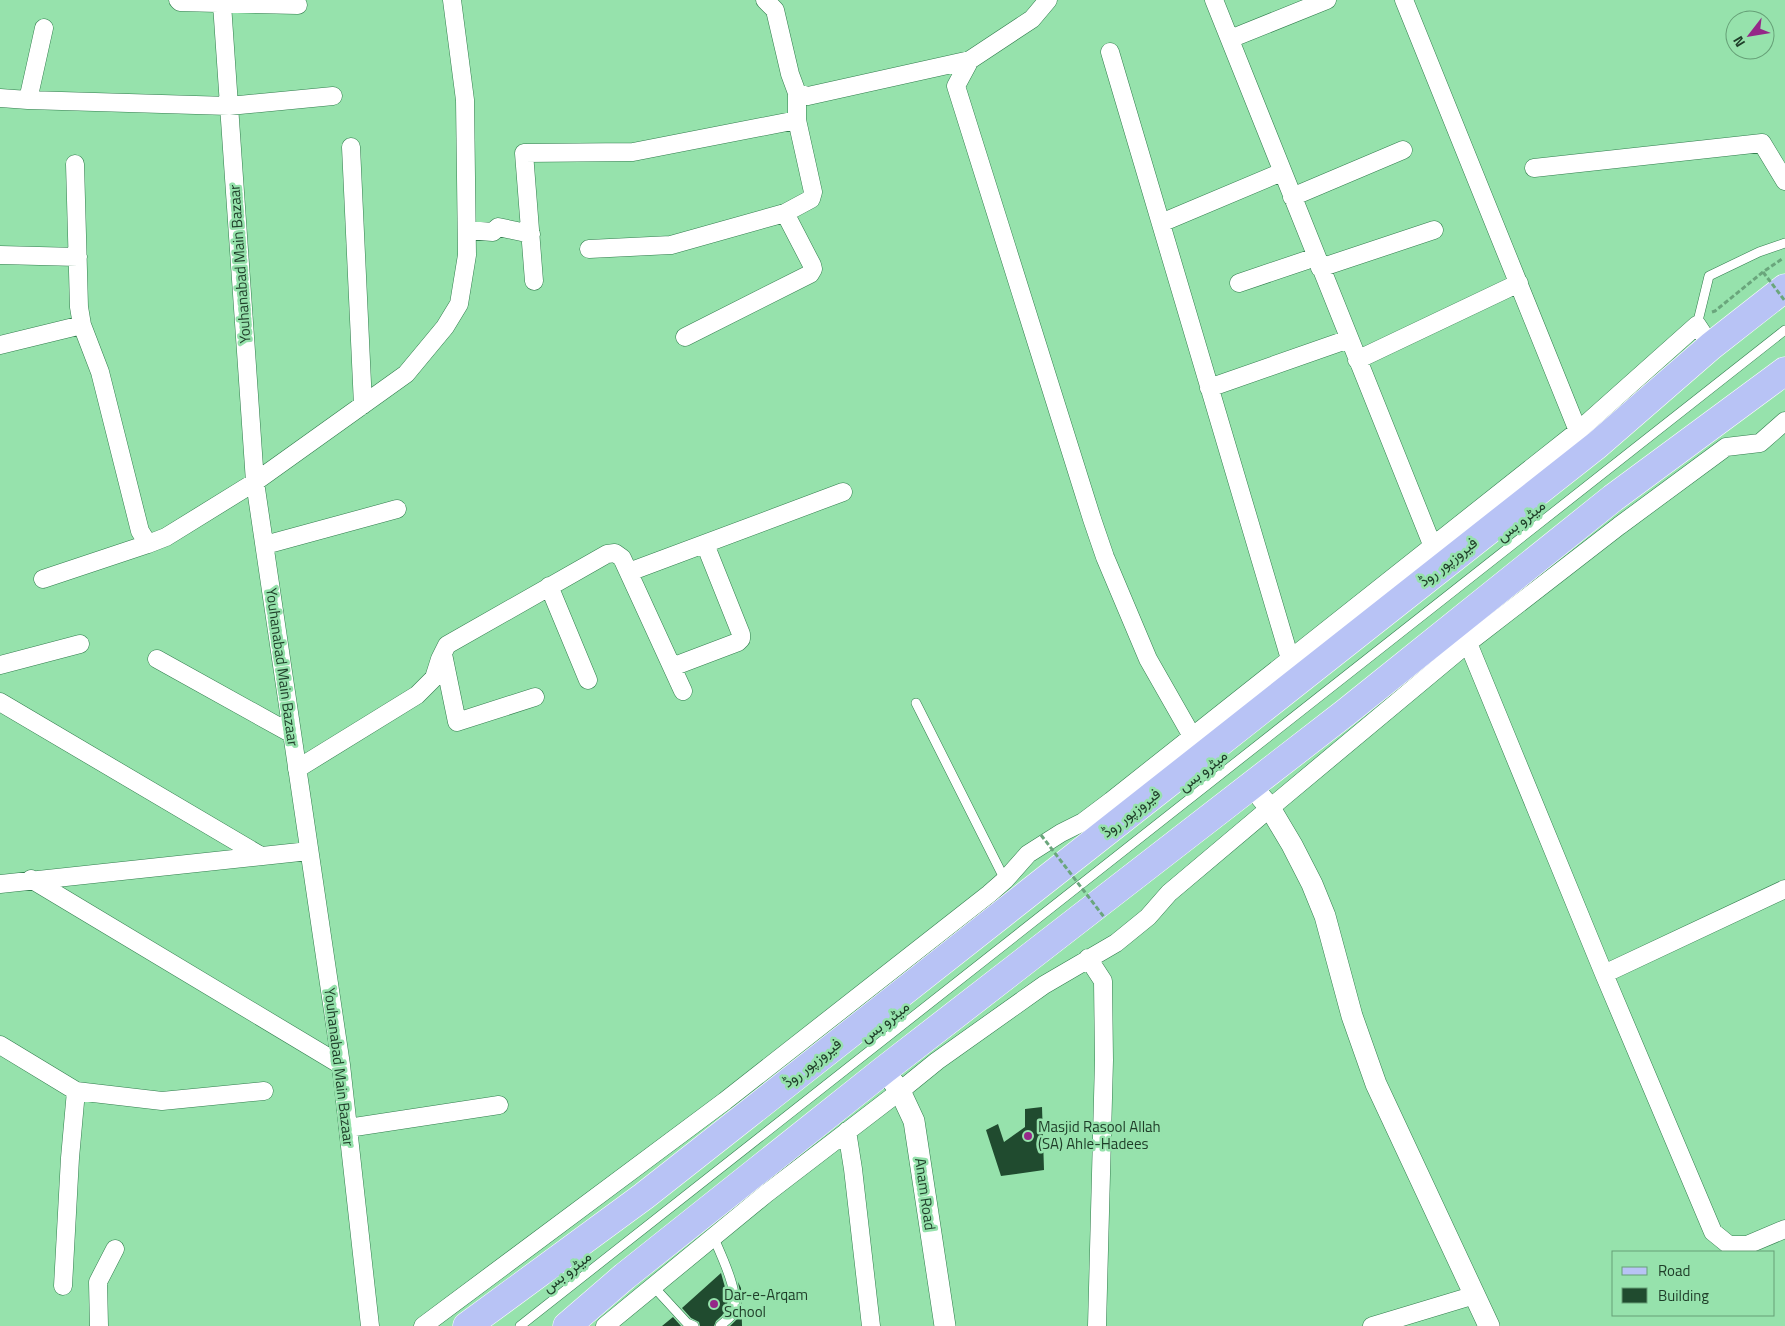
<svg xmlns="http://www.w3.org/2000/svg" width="1785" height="1326" viewBox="0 0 1785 1326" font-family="'Titillium Web',Vazirmatn,sans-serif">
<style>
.building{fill:#204b2f}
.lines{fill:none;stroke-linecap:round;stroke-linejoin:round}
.service-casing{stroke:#317d4d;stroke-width:10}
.minor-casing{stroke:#317d4d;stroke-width:19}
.tertiary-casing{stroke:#317d4d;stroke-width:22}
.primary-casing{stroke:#fff;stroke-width:29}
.path{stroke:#6aa67c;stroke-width:3;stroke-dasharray:5 2.5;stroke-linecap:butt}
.service{stroke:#fff;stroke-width:9}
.minor{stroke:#fff;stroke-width:18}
.tertiary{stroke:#fff;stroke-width:21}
.primary{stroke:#b8c3f5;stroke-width:28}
.path-bridge{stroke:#6aa67c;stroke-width:3;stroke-dasharray:5 2.5;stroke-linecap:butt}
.poi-dot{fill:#952788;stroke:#96e2ac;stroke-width:2}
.labels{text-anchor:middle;stroke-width:5;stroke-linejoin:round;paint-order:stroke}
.street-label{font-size:15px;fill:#1e3d28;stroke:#96e2ac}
.poi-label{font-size:15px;fill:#1e3d28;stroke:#96e2ac;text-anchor:start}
</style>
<rect width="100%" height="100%" fill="#96e2ac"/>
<path class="building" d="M1042,1107L1044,1170L1001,1176L986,1130L998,1124L1004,1142L1025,1127V1109Z
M721,1273L728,1298L726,1312L716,1321L714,1326H700L699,1322L691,1318L682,1308Z
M738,1282L741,1288L742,1326H730L737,1319L741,1309V1297Z
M673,1317L681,1326H662Z"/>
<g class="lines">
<defs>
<path id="service" d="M1697,325L1709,276L1759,252L1785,243
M916,703L1005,880
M713,1236C720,1253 743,1298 732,1315C729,1319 723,1323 720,1326
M653,1286L687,1323L694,1326
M520,1326L1785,330"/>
<path id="minor" d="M178,0L180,2L298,5
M765,0L775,10L790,74L797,93L808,96L970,60
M1048,0L1032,19L970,60L956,86L1092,519L1105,557L1148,659L1197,745
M1214,0L1433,547L1439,556
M1404,0L1578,431
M222,4L255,482L341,1065L370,1326
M44,28L28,100L229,106L333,96
M1230,39L1327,0
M1110,52L1290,659
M0,98L28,100
M351,147L363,405
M75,164L79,307L82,325L100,372L140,531L148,544L166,537L255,482L406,374L445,327L459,304L467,255L465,100L452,0
M1534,168L1762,143L1785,181
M1292,197L1403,150
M1161,223L1282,172
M467,230L493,232L498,227L531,234
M589,249L671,245L785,213L811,199L813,192L797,120V93
M0,255L78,257
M1320,268L1434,230
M534,281L524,153L633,152L797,120
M1239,283L1316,257
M685,337L810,274L813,269L812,265L785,213
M0,345L82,325
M1357,360L1519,283
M1209,388L1349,339
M265,545L397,509
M629,572L843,492
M43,579L148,544
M549,586L588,680
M1462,634L1468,643L1604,974L1713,1232L1729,1245H1747L1785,1229
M443,654L457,722L535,697
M157,659L292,734
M0,665L80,644
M672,667L738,642L741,639V634L705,544
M0,702L261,856
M297,769L417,695L434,678L440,659L447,645L607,554L615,553L622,558L683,691
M31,879L341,1065
M0,884L309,851
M1088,958L1103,981L1104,1060L1097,1326
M1604,974L1785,889
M0,1045L76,1091L162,1101L264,1091
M348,1128L499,1105
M847,1131L853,1169L871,1326
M63,1286L70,1158L76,1091
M99,1326L98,1282L115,1249
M423,1326L725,1101L989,894L1005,880L1028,854L1061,833L1083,822L1111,801L1578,431L1697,325L1711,346
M605,1326L767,1193L900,1091L937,1061L1044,985L1116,943L1148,917L1169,893L1270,808L1468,643L1619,526L1726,447L1760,443L1785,421
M1372,1326L1475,1295"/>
<path id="tertiary" d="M1251,785L1270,808L1292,845L1312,884L1325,916L1352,1016L1376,1084L1489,1326
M884,1070L900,1091L914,1121L945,1326"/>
<path id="primary" d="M467,1326L644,1196L1204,755L1597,445L1711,346L1785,288
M567,1326L625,1276L884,1070L1345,713L1613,498L1785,371"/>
</defs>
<use href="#service" class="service-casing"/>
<use href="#minor" class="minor-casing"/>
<use href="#tertiary" class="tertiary-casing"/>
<use href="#primary" class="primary-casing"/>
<path class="path" d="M1712,312L1715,311L1763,272L1782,259"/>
<use href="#service" class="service"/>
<use href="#minor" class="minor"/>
<use href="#tertiary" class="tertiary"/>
<use href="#primary" class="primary"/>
<path class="path-bridge" d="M1763,272L1785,301
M1041,835L1104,917"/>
</g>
<g class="poi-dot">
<circle cx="1028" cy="1136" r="5"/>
<circle cx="714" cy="1304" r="5"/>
</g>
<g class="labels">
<g class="street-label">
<text transform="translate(240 264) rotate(-94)" y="5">Youhanabad Main Bazaar</text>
<text transform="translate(1521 521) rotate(-38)" y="5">میٹرو بس</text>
<text transform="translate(1448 562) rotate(-38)" y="5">فیروزپور روڈ</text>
<text transform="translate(282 667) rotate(82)" y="5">Youhanabad Main Bazaar</text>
<text transform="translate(1203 771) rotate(-38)" y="5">میٹرو بس</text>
<text transform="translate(1131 813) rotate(-38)" y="5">فیروزپور روڈ</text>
<text transform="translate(885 1022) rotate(-38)" y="5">میٹرو بس</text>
<text transform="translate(812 1063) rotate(-38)" y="5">فیروزپور روڈ</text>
<text transform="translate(339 1067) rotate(83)" y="5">Youhanabad Main Bazaar</text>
<text transform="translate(925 1194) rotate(82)" y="5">Anam Road</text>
<text transform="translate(567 1272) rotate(-38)" y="5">میٹرو بس</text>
</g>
<g class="poi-label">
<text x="1038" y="1132">Masjid Rasool Allah<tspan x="1038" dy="17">(SA) Ahle-Hadees</tspan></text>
<text x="724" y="1300">Dar-e-Arqam<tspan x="724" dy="17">School</tspan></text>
</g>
</g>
<rect x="1612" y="1251" width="162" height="65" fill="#96e2ac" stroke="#66a077"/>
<rect x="1622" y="1267" width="25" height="8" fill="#b8c3f5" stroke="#66a077"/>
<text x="1658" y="1276" font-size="15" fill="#1e3d28">Road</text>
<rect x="1622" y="1288" width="25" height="15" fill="#204b2f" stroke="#66a077"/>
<text x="1658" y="1301" font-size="15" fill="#1e3d28">Building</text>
<g transform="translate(1750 35) rotate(239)"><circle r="24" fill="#96e2ac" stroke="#66a077"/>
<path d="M0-4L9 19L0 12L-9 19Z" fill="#952788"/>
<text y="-8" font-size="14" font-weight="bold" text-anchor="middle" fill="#1e3d28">N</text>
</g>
</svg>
